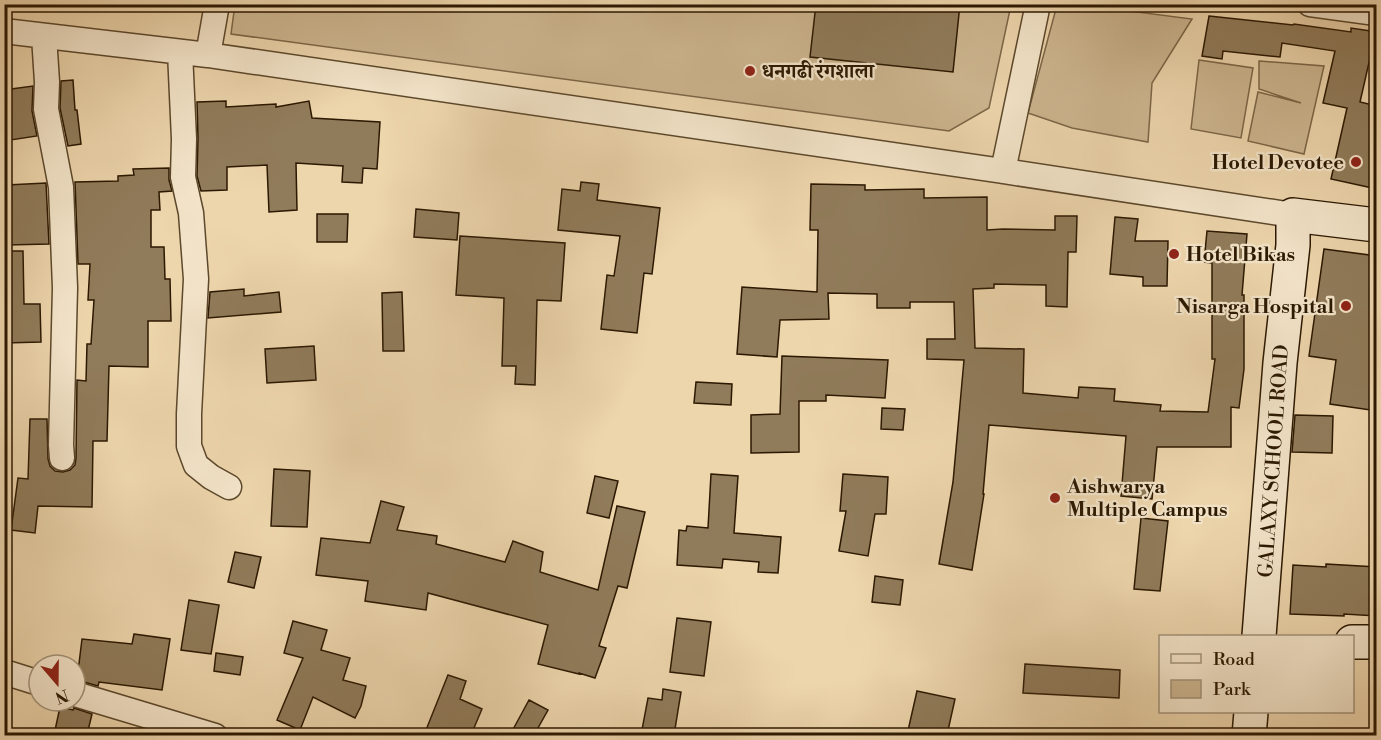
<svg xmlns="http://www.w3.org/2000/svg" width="1381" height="740" viewBox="0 0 1381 740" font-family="'Libre Bodoni','Noto Serif Devanagari',serif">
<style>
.green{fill:#ccb58f;stroke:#7c6748;stroke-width:1.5}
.building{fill:#907b5a;stroke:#2c1902;stroke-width:1.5}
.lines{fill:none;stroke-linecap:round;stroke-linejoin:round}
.street-casing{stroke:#5c482c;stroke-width:27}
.secondary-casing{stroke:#2c1902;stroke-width:36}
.street{stroke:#f3e4c9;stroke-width:24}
.secondary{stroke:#f3e4c9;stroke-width:33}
.poi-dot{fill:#8f2418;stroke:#f3e4c9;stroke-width:2}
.labels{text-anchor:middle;stroke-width:4.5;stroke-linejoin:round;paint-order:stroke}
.poi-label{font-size:20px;font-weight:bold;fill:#2c1902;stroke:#f3e4c9;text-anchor:start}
.street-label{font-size:20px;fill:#2c1902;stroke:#f3e4c9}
</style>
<rect width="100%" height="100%" fill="#edd5ac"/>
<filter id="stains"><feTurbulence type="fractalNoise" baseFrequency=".00333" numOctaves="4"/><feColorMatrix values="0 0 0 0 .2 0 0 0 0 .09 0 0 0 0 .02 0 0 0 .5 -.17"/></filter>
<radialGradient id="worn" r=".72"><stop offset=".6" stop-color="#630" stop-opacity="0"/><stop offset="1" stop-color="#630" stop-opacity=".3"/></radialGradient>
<path class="green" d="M235,4L1011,5L989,108L949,131L231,34Z
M1057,5H1083L1192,19L1152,83L1148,142L1072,128L1028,113Z
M1199,60L1253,68L1241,138L1191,129Z
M1259,61L1324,66L1304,154L1248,141L1258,92L1301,103L1259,89Z"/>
<path class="building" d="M816,4H960L953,72L810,57Z
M1209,16L1293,25L1294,24L1351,32V28L1377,32V59L1370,58L1360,102L1377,106V189L1331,179L1347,108L1323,103L1335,51L1282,43L1280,57L1223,51L1222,59L1202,56Z
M73,80L75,110H77L81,144L68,146L60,108L61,81Z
M33,86L32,111L37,136L4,141V90Z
M226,101V107L276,104V107L309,101L312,118L380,122L377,169L363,168L362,183L342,182L343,166L296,163L297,210L269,212L267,165L227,167V190L201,191L197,176L198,138L197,102Z
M169,168V180L172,191L159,192L160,210H151V247H164L165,279H170L171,321H148V367L109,366L107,441H93L92,507L38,506L35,533L11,530L18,478L28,479L30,419H47L48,459L50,466L55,471L63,472L70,470L75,465L76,458L77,380L86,381L87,344H91L94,300H88L90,264H78L75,182L118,181V176L134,175L133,169Z
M581,182L599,184L597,200L660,208L652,274L644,273L637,333L601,329L607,275L614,276L620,236L558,230L562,189L580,191Z
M46,183L49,244L6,245V209H8L7,185Z
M811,184L865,185V190L924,189V198L987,197V230L1003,229L1055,230V216H1077L1076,252H1068L1067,307L1046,306V285L994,284V288L973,289L975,348L1024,349L1023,393L1078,398L1079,387L1115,389L1114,401L1161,405L1160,411L1208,412L1215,359H1212V263L1204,262L1207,231L1247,234L1242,295H1244V369L1239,408L1231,407V447H1157L1152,499L1121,496L1126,436L989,425L983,494H984L972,570L939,564L953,482L964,360L927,359V339H955L954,302H910V308H877V294L828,293L829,319L780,320L777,357L737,354L742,287L817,292L818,230H810Z
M416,209L459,213L457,240L414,237Z
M317,214H348L347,242H317Z
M1115,217L1138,219L1135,241H1168L1167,286H1143V277L1110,274Z
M460,236L565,243L561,301L537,300L535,385L515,384L516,366H502L504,298L456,295Z
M1324,249L1377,256V411L1330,404L1336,360L1309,356Z
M4,251H23L24,304H40L41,342L4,343Z
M244,289V296L279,292L281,312L208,318L210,292Z
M402,292L404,351H383L382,293Z
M314,346L316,380L267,383L265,349Z
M782,356L888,360L885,398L826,395V401H799V452L751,453V415L780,414Z
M696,382L732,384L731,405L694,403Z
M882,408L905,409L903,430L881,429Z
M1295,415L1333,416L1332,453L1292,452Z
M274,469L310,471L307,527L271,526Z
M711,474L738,476L734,533L781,537L778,573L758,572L759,562L723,559L722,568L677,565L679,530L686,531L687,526L708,528Z
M843,474L888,477L886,514H875L868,556L839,551L846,511H840Z
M595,476L618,481L609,518L587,513Z
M381,501L404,507L397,530L437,536L436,544L505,562L513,541L543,552L540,572L598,590L617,506L645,512L627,588L618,586L599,646L606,648L595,678L579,673V674L538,664L548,625L428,593L426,610L365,601L368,581L316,575L321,538L370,543Z
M1141,518L1168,521L1160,591L1134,589Z
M235,552L261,557L254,588L228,582Z
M1326,564L1377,567V616L1344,614V616L1290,614L1293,565L1326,567Z
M875,576L903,580L900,605L872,602Z
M189,600L219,605L211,654L181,650Z
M677,618L711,622L704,676L670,672Z
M293,621L327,630L321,650L350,658L343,680L366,686L361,706L355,718L313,697L300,730L277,720L303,658L284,653Z
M134,634L170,639L162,690L99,682L98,686L77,680L82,639L132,644Z
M216,653L243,657L240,675L214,671Z
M1025,664L1120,670L1119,698L1023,693Z
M448,675L466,681L460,699L482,709L471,735H424Z
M663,689L681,692L674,735H641L648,698L662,700Z
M917,691L955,699L947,735H907Z
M529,700L548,710L534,735H510Z
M60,707L73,710L74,708L92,714L87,735H54Z"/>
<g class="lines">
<defs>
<path id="street" d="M1310,4L1376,13
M4,31L208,55L1003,171L1293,215
M44,36L47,82L46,109L61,187L65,288L61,445L62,458
M180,52L184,139L183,177L191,213L196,279L189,414V446L196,465L211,477L229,487
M208,55L217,4
M1003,171L1038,4
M4,672L39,683
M75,694L215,736"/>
<path id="secondary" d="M1259,636L1280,363L1293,245V215L1376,225
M1352,642H1376
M1249,736L1251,712"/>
</defs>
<use href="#street" class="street-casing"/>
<use href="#secondary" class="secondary-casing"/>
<use href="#street" class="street"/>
<use href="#secondary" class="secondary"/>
</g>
<g class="poi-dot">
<circle cx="750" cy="71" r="6"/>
<circle cx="1356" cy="162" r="6"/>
<circle cx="1174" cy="254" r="6"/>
<circle cx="1346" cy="306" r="6"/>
<circle cx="1055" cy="498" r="6"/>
</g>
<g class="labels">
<g class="poi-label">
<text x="762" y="78">धनगढी रंगशाला</text>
<text x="1344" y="169" text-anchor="end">Hotel Devotee</text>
<text x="1186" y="261">Hotel Bikas</text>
<text x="1334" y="313" text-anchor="end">Nisarga Hospital</text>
<text x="1067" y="493">Aishwarya<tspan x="1067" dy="23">Multiple Campus</tspan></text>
</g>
<g class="street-label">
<text transform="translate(1273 461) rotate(-86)" y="7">GALAXY SCHOOL ROAD</text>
</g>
</g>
<rect width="1381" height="740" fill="none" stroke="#edd5ac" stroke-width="24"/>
<rect x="6" y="6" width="1369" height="728" fill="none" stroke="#2c1902" stroke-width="3"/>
<rect x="12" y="12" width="1357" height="716" fill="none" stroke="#2c1902" stroke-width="1.5"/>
<rect x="1159" y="635" width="195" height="78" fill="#f3e4c9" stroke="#a39379" stroke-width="1.5"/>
<rect x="1171" y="654" width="30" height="9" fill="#f3e4c9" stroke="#a39379" stroke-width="1.5"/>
<text x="1213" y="665" font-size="18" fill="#2c1902">Road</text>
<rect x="1171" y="680" width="30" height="18" fill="#ccb58f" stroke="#a39379" stroke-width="1.5"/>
<text x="1213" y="695" font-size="18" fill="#2c1902">Park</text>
<g transform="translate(57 683) rotate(160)"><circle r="28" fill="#f3e4c9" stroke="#a39379" stroke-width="1.5"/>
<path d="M0-4.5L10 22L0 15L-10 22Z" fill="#8f2418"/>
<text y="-9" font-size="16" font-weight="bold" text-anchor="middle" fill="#2c1902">N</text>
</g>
<rect width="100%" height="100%" filter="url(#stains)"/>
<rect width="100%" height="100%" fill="url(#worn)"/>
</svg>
